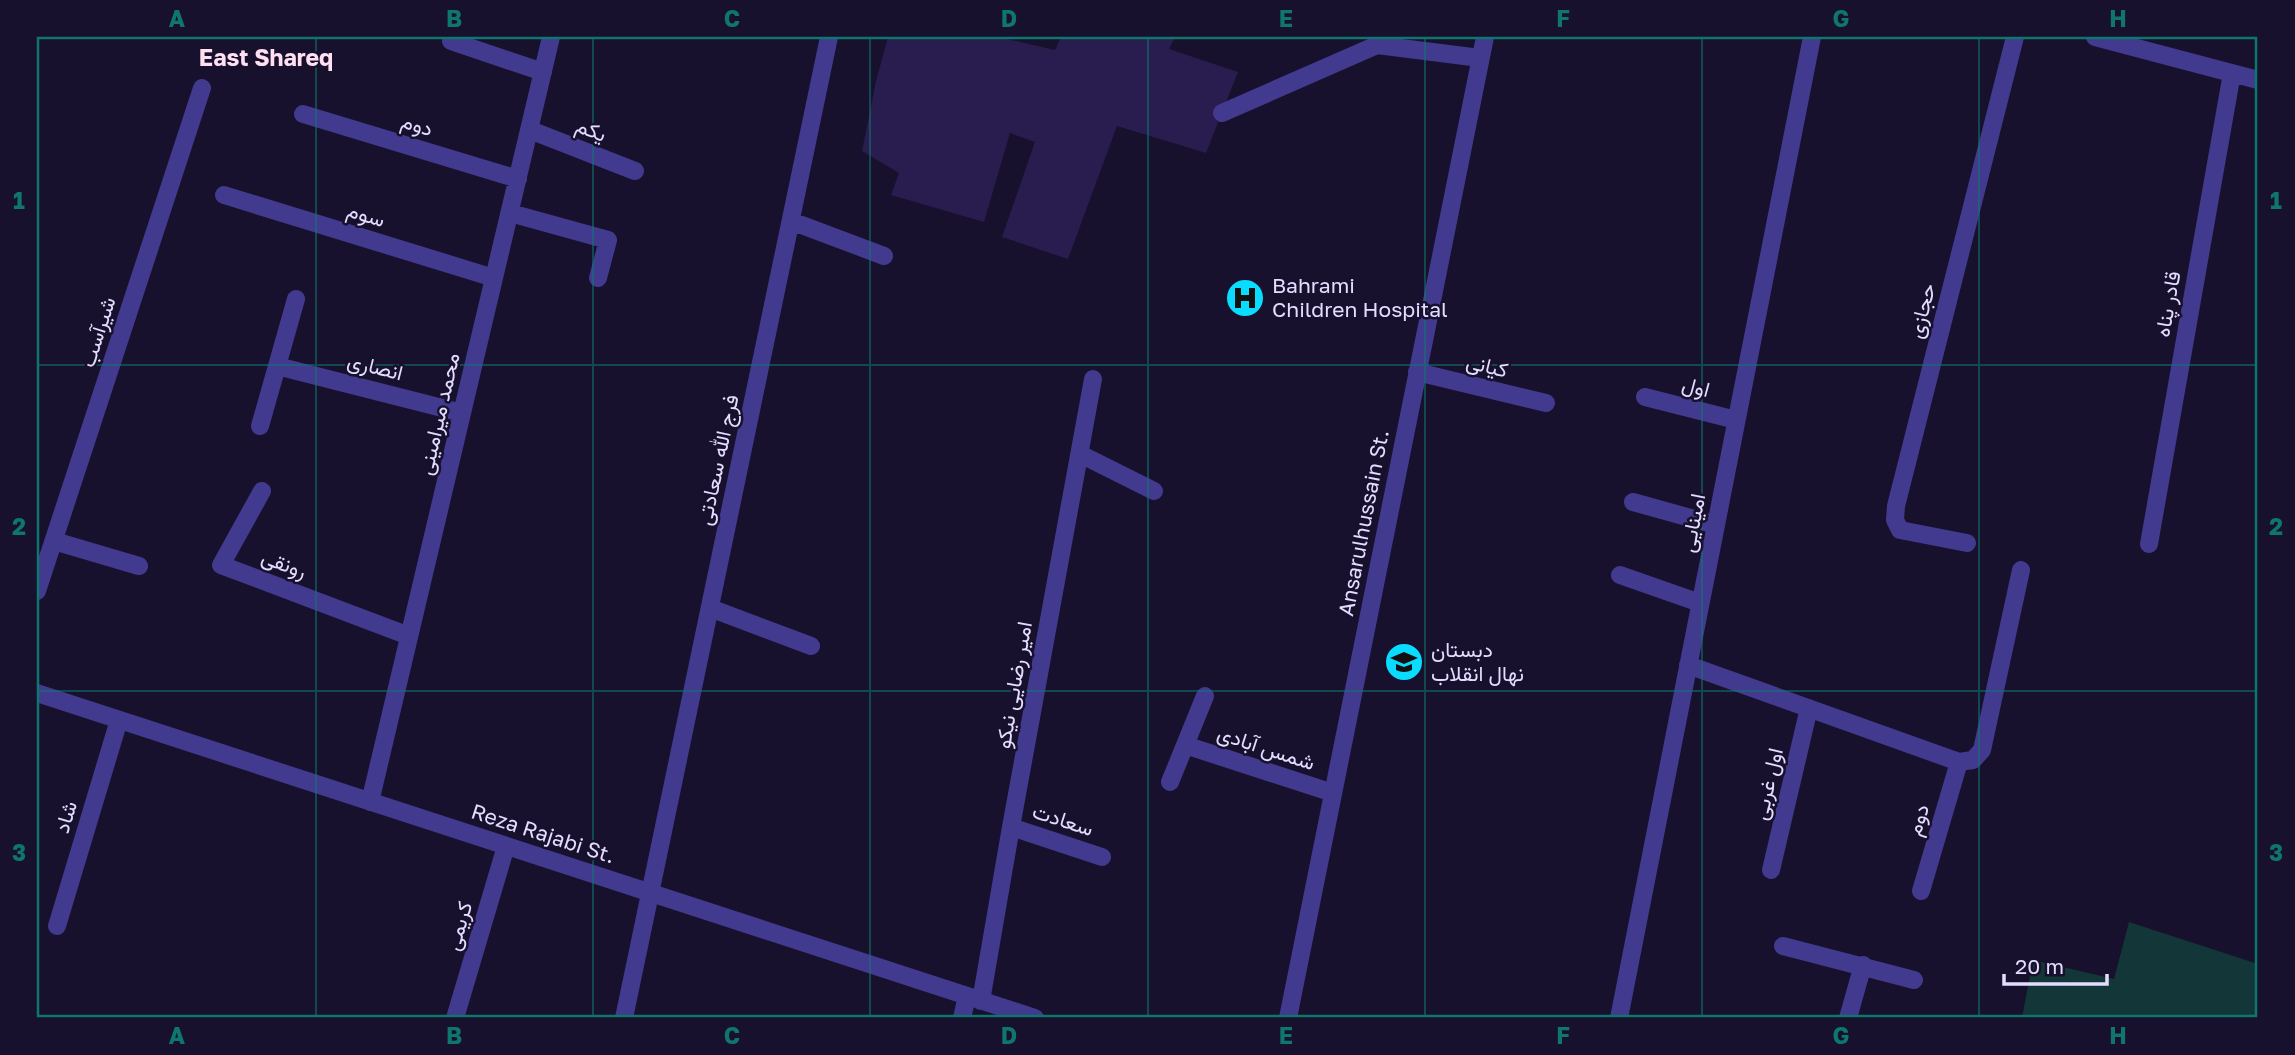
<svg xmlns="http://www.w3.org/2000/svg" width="2295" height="1055" viewBox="0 0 2295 1055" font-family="'Golos Text',Vazirmatn,sans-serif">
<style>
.green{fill:#133738}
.building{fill:#291c4f}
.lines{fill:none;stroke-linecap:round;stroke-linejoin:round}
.lane{stroke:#413a8e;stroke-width:18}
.street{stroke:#413a8e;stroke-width:18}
.grid{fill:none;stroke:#0f766e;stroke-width:2;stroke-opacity:0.55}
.labels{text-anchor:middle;stroke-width:5;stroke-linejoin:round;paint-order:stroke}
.street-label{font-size:21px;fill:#e3ddff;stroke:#17112d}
.poi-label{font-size:21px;fill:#e3ddff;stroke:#17112d;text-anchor:start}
.neighbourhood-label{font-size:23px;font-weight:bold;fill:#ffdff2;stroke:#17112d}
.neatline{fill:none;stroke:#0f766e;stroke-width:2.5}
.grid-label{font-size:23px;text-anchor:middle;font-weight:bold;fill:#0f766e}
</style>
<rect width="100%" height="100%" fill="#17112d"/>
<path class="green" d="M2129,922L2258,964V1018H2022L2033,960L2114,979Z"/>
<path class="building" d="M888,37H998L1055,50L1061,37H1175L1169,49L1238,72L1206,153L1117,126L1068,259L1002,237L1035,142L1010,133L984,222L891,195L899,173L862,151L876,81Z"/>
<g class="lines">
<path class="lane" d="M1222,113L1377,45L1480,58"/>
<path class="street" d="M453,37L451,41L543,72
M2095,37L2258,80
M303,114L518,179
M530,130L635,171
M224,195L494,278
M510,213L608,240L598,278
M791,221L884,256
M277,366L462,413
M1417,372L1546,403
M1645,397L1736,420
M260,426L296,299
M1080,454L1154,491
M262,491L221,565L409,636
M1633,502L1716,525
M54,541L139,566
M1967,543L1900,530L1895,520L1896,506L2015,37
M2149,544L2232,73
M1620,575L1700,603
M37,591L202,88
M710,608L811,646
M1688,665L1959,762L1973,760L1982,750L2021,570
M37,693L1035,1018
M1185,745L1333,793
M1170,782L1205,696
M370,802L551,37
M1011,827L1102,857
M1771,870L1809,708
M1921,891L1959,762
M57,926L119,720
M1783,946L1914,980
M981,1001L1011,827L1093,379
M455,1018L506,846
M624,1018L829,37
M962,1018L967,996
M1288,1018L1485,37
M1619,1018L1812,37
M1848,1018L1863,965"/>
</g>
<path class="grid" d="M316,37V1018M593,37V1018M870,37V1018M1148,37V1018M1425,37V1018M1702,37V1018M1979,37V1018M37,365H2258M37,691H2258"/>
<defs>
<symbol id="hospital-disc" viewBox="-11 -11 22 22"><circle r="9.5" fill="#09dcff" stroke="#17112d"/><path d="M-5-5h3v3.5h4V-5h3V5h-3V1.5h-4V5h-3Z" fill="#111"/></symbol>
<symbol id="school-disc" viewBox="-11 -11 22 22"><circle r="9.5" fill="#09dcff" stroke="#17112d"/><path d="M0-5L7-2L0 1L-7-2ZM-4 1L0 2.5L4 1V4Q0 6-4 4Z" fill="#111"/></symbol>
</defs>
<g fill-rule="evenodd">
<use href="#hospital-disc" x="1223" y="276" width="44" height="44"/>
<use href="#school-disc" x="1382" y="640" width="44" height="44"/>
</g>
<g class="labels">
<g class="street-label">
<text transform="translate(417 125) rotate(17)" y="7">دوم</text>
<text transform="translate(591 130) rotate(21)" y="7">یکم</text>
<text transform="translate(366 215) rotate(17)" y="7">سوم</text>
<text transform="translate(2168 304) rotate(-80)" y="7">قادر پناه</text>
<text transform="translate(1922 311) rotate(-76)" y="7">حجازی</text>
<text transform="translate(98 332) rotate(-72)" y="7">شیرآسب</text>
<text transform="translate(1487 366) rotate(14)" y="7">کیانی</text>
<text transform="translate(375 367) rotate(14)" y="7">انصاری</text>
<text transform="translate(1696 387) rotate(15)" y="7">اول</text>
<text transform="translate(439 414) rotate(-77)" y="7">محمد میرامینی</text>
<text transform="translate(718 460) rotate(-78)" y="7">فرج الله سعادتی</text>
<text transform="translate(1364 523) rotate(-79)" y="7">Ansarulhussain St.</text>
<text transform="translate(1693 523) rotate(-79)" y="7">امینایی</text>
<text transform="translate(284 564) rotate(21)" y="7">رونقی</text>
<text transform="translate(1014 685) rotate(-80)" y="7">امیر رضایی نیکو</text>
<text transform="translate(1266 748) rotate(18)" y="7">شمس آبادی</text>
<text transform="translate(1768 784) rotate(-77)" y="7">اول غربی</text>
<text transform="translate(66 817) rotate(-73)" y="7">شاد</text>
<text transform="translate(1063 820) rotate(18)" y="7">سعادت</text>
<text transform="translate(1918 820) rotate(-73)" y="7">دوم</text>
<text transform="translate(543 834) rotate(18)" y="7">Reza Rajabi St.</text>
<text transform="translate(459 926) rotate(-74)" y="7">کریمی</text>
</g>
<g class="poi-label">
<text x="1272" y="293">Bahrami ‌<tspan x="1272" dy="24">Children Hospital</tspan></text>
<text x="1431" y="657">دبستان<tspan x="1431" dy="24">نهال انقلاب</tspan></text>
</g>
<g class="neighbourhood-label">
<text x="266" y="66">East Shareq</text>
</g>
</g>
<rect width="2295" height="1055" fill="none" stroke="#17112d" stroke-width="77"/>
<path d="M2004 974v10h103v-10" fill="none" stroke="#e3ddff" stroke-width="3.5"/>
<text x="2015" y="974" font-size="21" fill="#e3ddff" stroke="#17112d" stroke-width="5" paint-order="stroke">20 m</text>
<rect x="38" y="38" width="2218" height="978" class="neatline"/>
<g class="grid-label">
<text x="177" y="27">A</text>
<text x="454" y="27">B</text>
<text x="732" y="27">C</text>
<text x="1009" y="27">D</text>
<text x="1286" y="27">E</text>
<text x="1563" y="27">F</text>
<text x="1841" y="27">G</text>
<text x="2118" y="27">H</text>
<text x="19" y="209">1</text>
<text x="2276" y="209">1</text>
<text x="19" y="535">2</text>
<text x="2276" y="535">2</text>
<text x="19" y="861">3</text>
<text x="2276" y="861">3</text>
<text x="177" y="1044">A</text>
<text x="454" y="1044">B</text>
<text x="732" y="1044">C</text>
<text x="1009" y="1044">D</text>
<text x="1286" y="1044">E</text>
<text x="1563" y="1044">F</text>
<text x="1841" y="1044">G</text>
<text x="2118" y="1044">H</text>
</g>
</svg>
